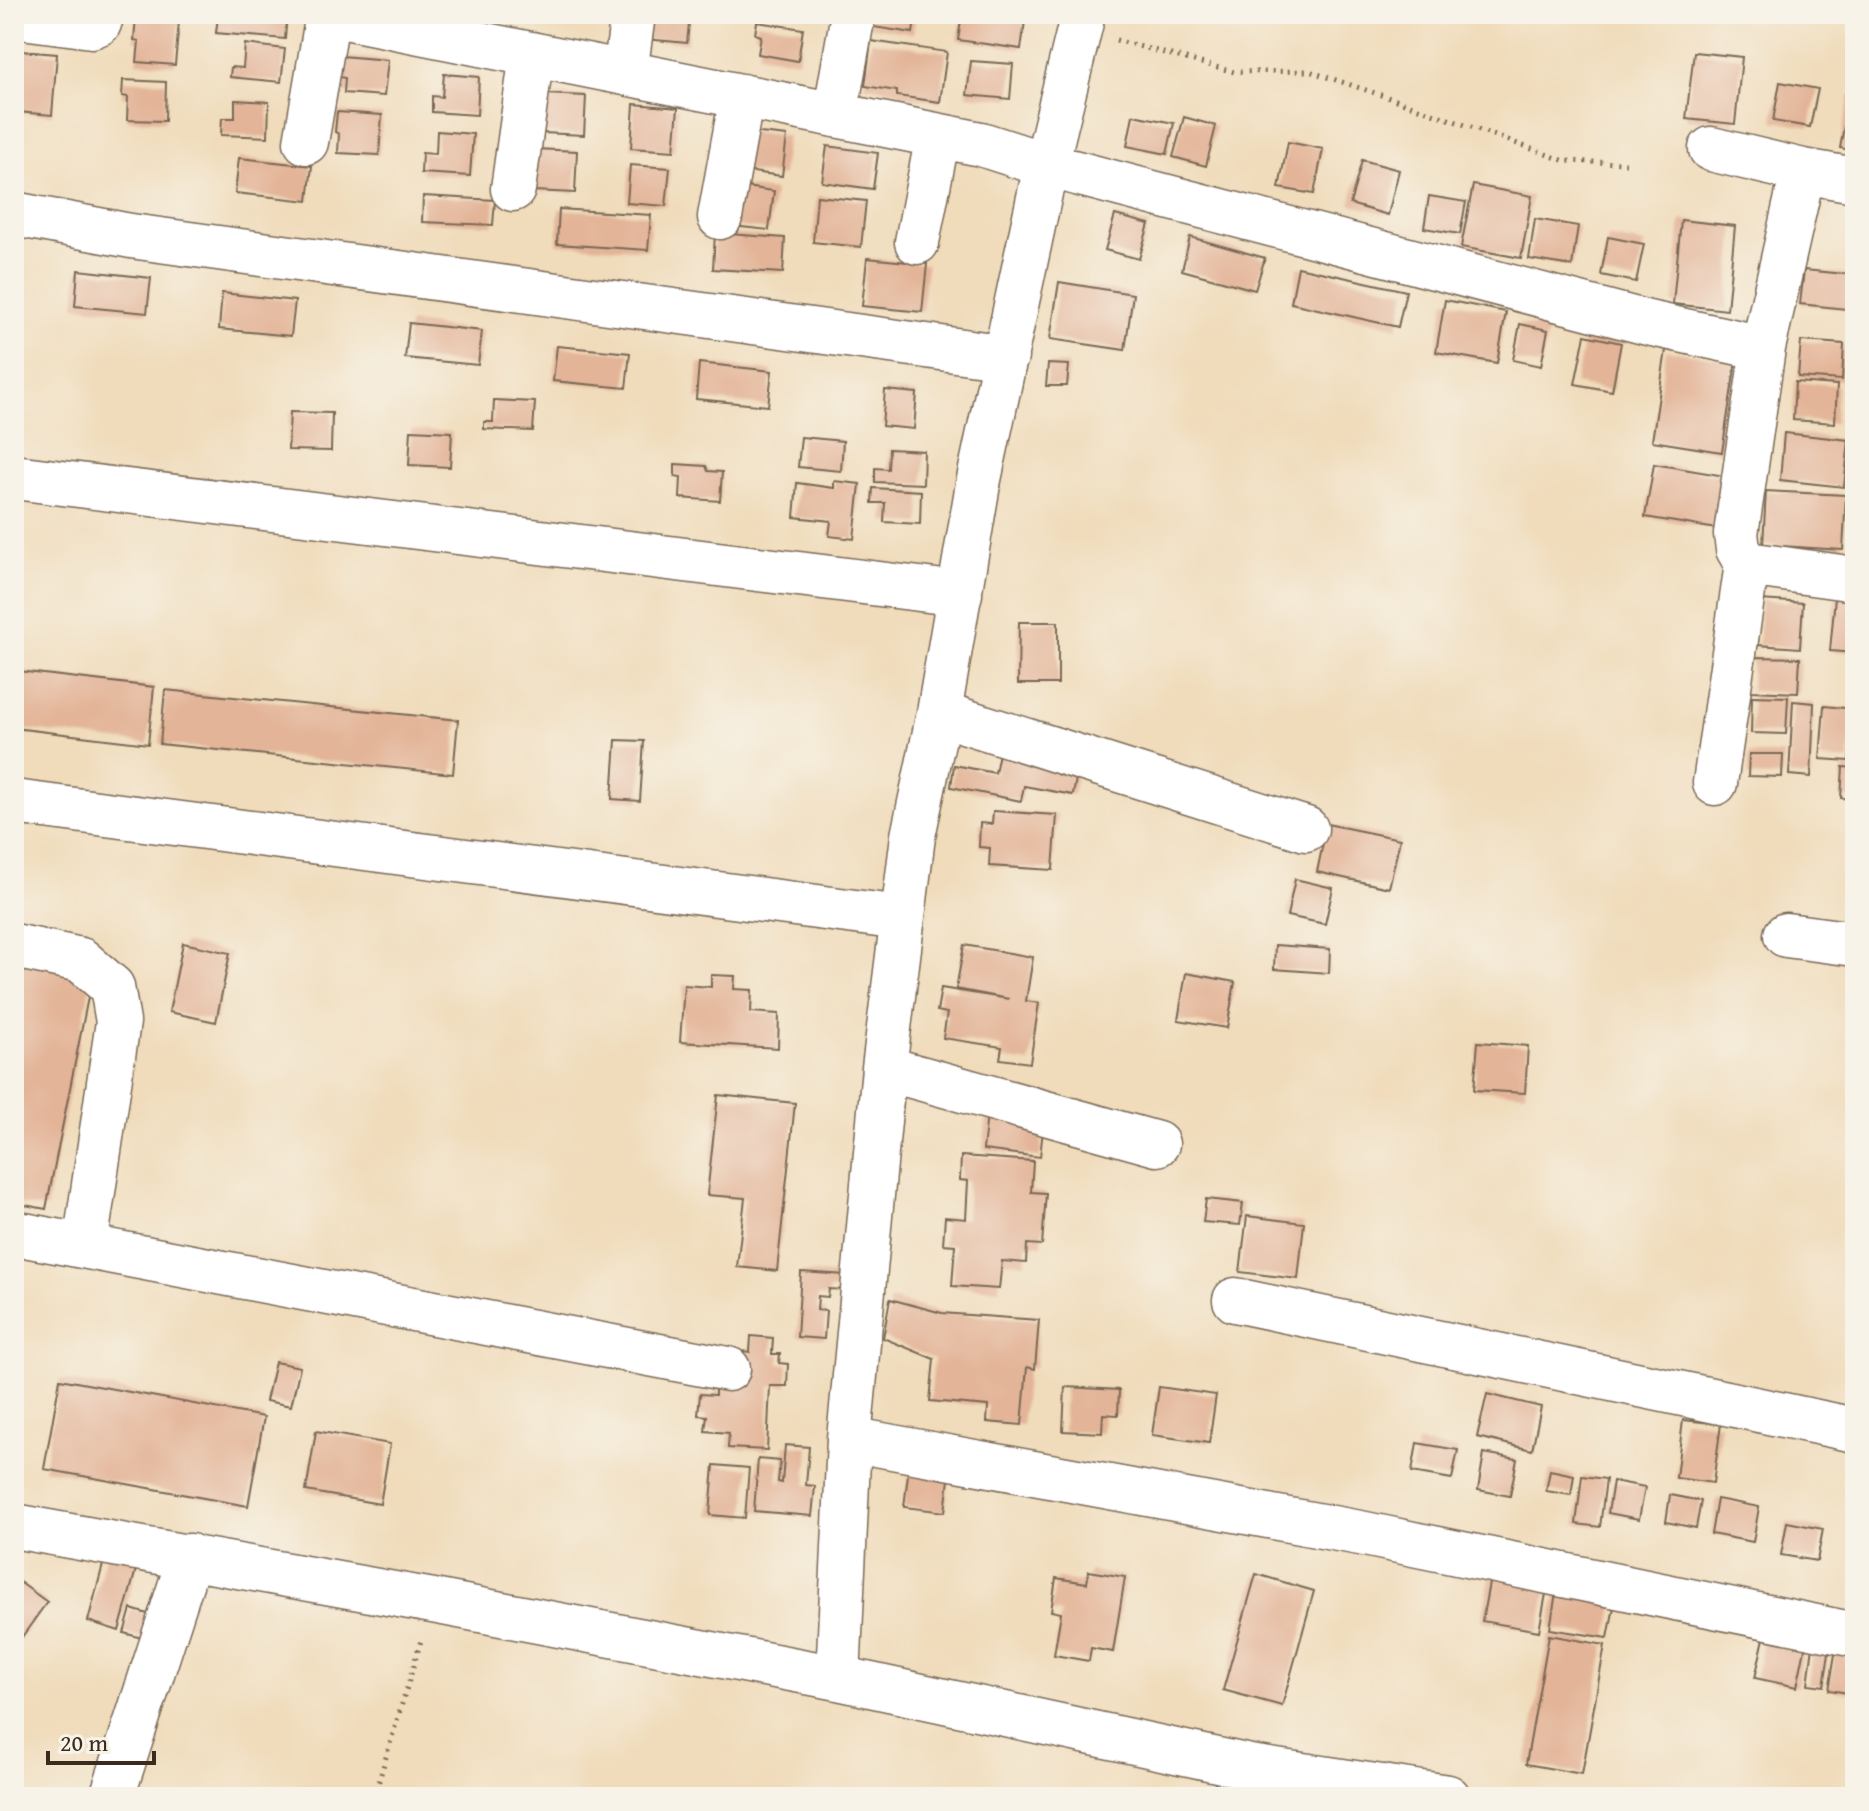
<svg xmlns="http://www.w3.org/2000/svg" width="1869" height="1811" viewBox="0 0 1869 1811" font-family="'Gentium Book Plus',serif">
<style>
.building{fill:#e3b497}
.lines{fill:none;stroke-linecap:round;stroke-linejoin:round}
.minor-casing{stroke:#7a6855;stroke-width:47}
.path{stroke:#7a6855;stroke-width:5;stroke-dasharray:2 6;stroke-linecap:butt}
.minor{stroke:#fff;stroke-width:44}
</style>
<rect width="100%" height="100%" fill="#f7f3e8"/>
<filter id="ink" filterUnits="userSpaceOnUse"><feTurbulence type="fractalNoise" baseFrequency=".0125" numOctaves="2"/><feDisplacementMap in="SourceGraphic" scale="16" xChannelSelector="R" yChannelSelector="G"/><feConvolveMatrix kernelMatrix="1 2 1 2 8 2 1 2 1" color-interpolation-filters="sRGB"/></filter>
<filter id="wash" filterUnits="userSpaceOnUse"><feTurbulence type="fractalNoise" baseFrequency=".006" numOctaves="4" result="noise"/><feDisplacementMap in="SourceGraphic" scale="32" xChannelSelector="R" yChannelSelector="G"/><feGaussianBlur stdDeviation="1.8" result="paint"/><feColorMatrix in="noise" values="0 0 0 0 0 0 0 0 0 0 0 0 0 0 0 0 0 1.4 0 .05"/><feComposite in="paint" operator="in"/></filter>
<g filter="url(#wash)">
<rect width="100%" height="100%" fill="#f0dcbb"/>
<g id="blocks">
<path class="building" d="M236,14H287L285,39L216,33L218,16L235,17Z
M553,14H590L589,21L553,18Z
M655,14H690L687,43L645,39L647,20L655,21Z
M868,14H916L913,33L867,26Z
M962,14H1026L1021,49L958,40Z
M136,17L179,21L175,65L137,62L139,41L134,40Z
M757,22L803,29L798,61L758,54L761,36L755,34Z
M871,41L947,52L940,102L897,96V91L865,86Z
M245,44L285,49L281,82L230,77L231,67L243,68Z
M21,51L57,54L52,115L17,112Z
M1694,52L1742,57L1735,124L1686,119Z
M341,56L388,60L384,96L344,93L345,78L339,77Z
M971,61L1013,64L1010,99L967,95Z
M444,74L479,77L477,115L432,112V96L442,97Z
M123,80L166,82L165,121L127,120L128,97L122,96Z
M1780,82L1818,89L1810,127L1773,121Z
M545,94L586,96L584,135L543,133Z
M1850,94L1855,95V151L1840,148Z
M235,100L269,102L268,137L221,135L222,118H235Z
M634,104L678,108L674,151L631,148Z
M337,112L382,115L379,155L338,153L339,134L335,132Z
M1133,115L1174,123L1167,154L1127,146Z
M1184,117L1216,126L1206,166L1173,157Z
M437,131L473,134L470,176L421,173L422,153L436,154Z
M743,131L787,136L782,176L738,170Z
M1288,142L1323,149L1314,194L1279,188Z
M827,146L878,153L873,189L822,182Z
M535,149L577,151L575,193L533,191Z
M239,158L312,166L308,201L235,193Z
M1362,160L1399,170L1388,215L1350,204Z
M630,165L670,168L666,206L627,203Z
M730,185L774,191L769,230L732,226Z
M1473,185L1532,196L1521,258L1461,247Z
M423,196L495,200L493,225L422,222Z
M817,196L866,201L861,247L813,242Z
M1429,196L1466,202L1460,234L1424,228Z
M559,209L651,215L648,250L557,244Z
M1115,215L1149,224L1139,259L1105,250Z
M1535,219L1578,226L1572,266L1529,259Z
M1681,220L1735,226L1727,310L1673,304Z
M715,233L785,238L783,273L713,269Z
M1190,237L1265,258L1255,290L1182,270Z
M1608,237L1644,244L1636,282L1601,275Z
M867,258L927,264L922,312L862,306Z
M1298,267L1406,291L1398,327L1291,303Z
M78,270L151,278L147,313L75,306Z
M1804,270L1855,275V310L1800,304Z
M1059,282L1133,294L1125,350L1050,339Z
M222,293L295,301L291,336L219,329Z
M1445,300L1506,312L1497,363L1436,352Z
M409,323L482,331L478,365L405,358Z
M1520,324L1548,330L1541,366L1513,360Z
M1585,335L1621,343L1612,391L1575,384Z
M1801,341L1844,344L1842,380L1798,377Z
M557,346L630,353L626,388L553,381Z
M1666,350L1736,361L1722,452L1652,441Z
M699,363L772,371L768,406L696,399Z
M1048,364L1069,365L1067,386H1046Z
M1795,382L1837,385L1835,423L1793,420Z
M885,390L917,393L914,429L882,426Z
M494,400L535,402L533,431L484,429V422H493Z
M290,412L332,413L331,451L288,450Z
M411,430L452,432L450,467L409,465Z
M1784,433L1849,440L1844,487L1780,480Z
M801,437L843,441L841,471L798,467Z
M889,449L924,451L923,484L875,482V468L888,469Z
M675,464L706,466L708,471L722,472L720,501L680,498L681,477L675,476Z
M1654,464L1725,476L1717,529L1645,517Z
M834,481L860,484L854,539L829,536L831,521L794,517L797,483L834,488Z
M873,488L921,491L920,524L884,522L885,503H872Z
M1766,491L1846,495L1843,550L1763,545Z
M1835,597L1855,599V653L1830,651Z
M1761,600L1803,603L1800,648L1758,645Z
M1019,622H1058V684H1018Z
M1752,657L1800,658L1798,693L1751,691Z
M18,671L154,687L148,744L14,728V705Z
M165,690L458,720L453,774L160,744Z
M1752,696L1788,697L1786,734L1751,733Z
M1793,701L1814,703L1811,777L1789,775Z
M1824,706L1854,709L1849,761L1820,759Z
M616,740L644,741L640,801L612,799Z
M1000,748L1079,763L1073,795L1024,786L1021,801L951,787L954,765L995,773Z
M1749,754H1783L1782,777L1748,776Z
M1843,767L1855,768V799L1841,798Z
M993,811L1057,815L1053,870L989,866L990,848L979,847L980,823L992,824Z
M1327,824L1400,839L1389,888L1317,872Z
M1295,879L1333,888L1325,924L1287,916Z
M183,943L230,953L216,1022L169,1012Z
M964,945L1033,957L1026,1001L1039,1003L1030,1063L1000,1059L1002,1047L943,1038L947,1013L937,1011L941,988L1009,999L956,989Z
M1275,945L1330,949L1329,973L1274,969Z
M14,956L93,972L46,1209L14,1203Z
M1186,973L1235,982L1227,1028L1178,1020Z
M711,975L735,976L734,989L752,990L751,1012L779,1014L778,1048L680,1042L684,985L711,987Z
M1478,1042L1528,1046L1525,1093L1474,1090Z
M718,1095L795,1103L777,1271L737,1267L745,1198L707,1195Z
M987,1114L1044,1120L1040,1157L983,1150Z
M961,1156L1033,1161L1031,1192L1046,1193L1042,1245L1027,1244L1026,1263L1002,1261L999,1289L952,1286L955,1245L943,1244L945,1217L966,1219L968,1181L960,1180Z
M1206,1199L1243,1203L1240,1225L1203,1222Z
M1247,1216L1304,1223L1298,1279L1240,1272Z
M801,1272L846,1275L845,1290L829,1289L828,1297L818,1296L817,1310L826,1311L824,1339L797,1337Z
M890,1299L942,1313L1039,1320L1035,1369L1027,1367L1022,1425L987,1422L988,1406L930,1401L934,1359L883,1338Z
M751,1336L773,1338L772,1354H780L779,1363L788,1364L787,1386H770L767,1450L728,1448L729,1433L705,1431L707,1416L698,1415L700,1394L715,1395V1378L739,1379L741,1351L750,1352Z
M275,1362L300,1367L291,1406L266,1401Z
M60,1379L264,1417L248,1506L44,1469Z
M1065,1387L1119,1390L1118,1415L1103,1414L1102,1433L1063,1431Z
M1159,1387L1216,1395L1209,1443L1152,1435Z
M1487,1394L1541,1407L1532,1450L1477,1437Z
M1683,1420L1721,1424L1713,1483L1676,1478Z
M316,1431L390,1444L380,1504L306,1491Z
M1417,1443L1458,1450L1452,1479L1412,1472Z
M785,1445L809,1447L806,1485L815,1486L812,1516L754,1511L758,1459L780,1461L778,1482L782,1483Z
M1484,1453L1517,1459L1510,1496L1478,1490Z
M714,1465L749,1468L745,1518L710,1515Z
M909,1466L950,1471L945,1512L904,1507Z
M1550,1470L1574,1475L1571,1495L1546,1491Z
M1582,1476L1606,1479L1600,1527L1576,1524Z
M1613,1481L1645,1487L1639,1519L1608,1513Z
M1670,1495L1701,1501L1696,1528L1666,1522Z
M1717,1499L1759,1507L1753,1542L1711,1534Z
M1787,1522L1823,1529L1817,1561L1781,1555Z
M108,1546L140,1555L119,1631L88,1621Z
M1089,1571L1125,1577L1113,1652L1091,1648L1089,1661L1054,1655L1061,1613L1051,1611L1056,1578L1087,1583Z
M1491,1572L1548,1583L1539,1631L1482,1621Z
M1256,1574L1314,1591L1282,1706L1223,1690Z
M14,1578L47,1602L14,1648Z
M1557,1586L1616,1596L1608,1638L1550,1629Z
M131,1609L151,1615L145,1639L124,1633Z
M1767,1625L1808,1634L1797,1687L1755,1678Z
M1549,1635L1605,1645L1582,1774L1526,1764Z
M1814,1638L1831,1640L1824,1686L1808,1684Z
M1836,1648L1855,1650V1694L1829,1690Z"/>
</g>
</g>
<g filter="url(#ink)">
<use href="#blocks" fill-opacity="0" stroke="#7a6855" stroke-width="2"/>
<g class="lines">
<defs>
<path id="minor" d="M330,14L981,144L1046,165L1648,323L1763,348
M1083,14L1046,165L978,484L939,713L913,836L884,1068L849,1439L838,1678L1250,1767L1448,1797
M14,16L92,26L99,23L102,14
M625,73L633,14
M835,115L853,14
M306,142L328,14
M1711,149L1803,171L1855,180
M513,189L532,54
M14,214L131,236L1006,357
M720,217L742,96
M917,242L938,136
M14,477L960,594
M1747,564L1855,579
M939,713L1306,829
M1715,783L1747,564L1738,549L1736,534L1763,348L1803,171
M14,802L901,918
M1786,935L1855,944
M14,946L81,960L112,987L118,1022L85,1246
M884,1068L1157,1144
M14,1233L728,1369
M1235,1300L1855,1430
M849,1439L1360,1533L1855,1635
M14,1526L433,1601L838,1678
M112,1797L190,1556"/>
</defs>
<use href="#minor" class="minor-casing"/>
<path class="path" d="M1116,40L1234,72L1309,71L1399,101L1565,161L1626,163
M374,1797L422,1637"/>
<use href="#minor" class="minor"/>
</g>
</g>
<rect width="1869" height="1811" fill="none" stroke="#f7f3e8" stroke-width="48"/>
<path d="M48 1751v12h106v-12" fill="none" stroke="#3b2a1e" stroke-width="4"/>
<text x="60" y="1751" font-size="24" fill="#3b2a1e" stroke="#f7f3e8" stroke-width="6" paint-order="stroke">20 m</text>
</svg>
